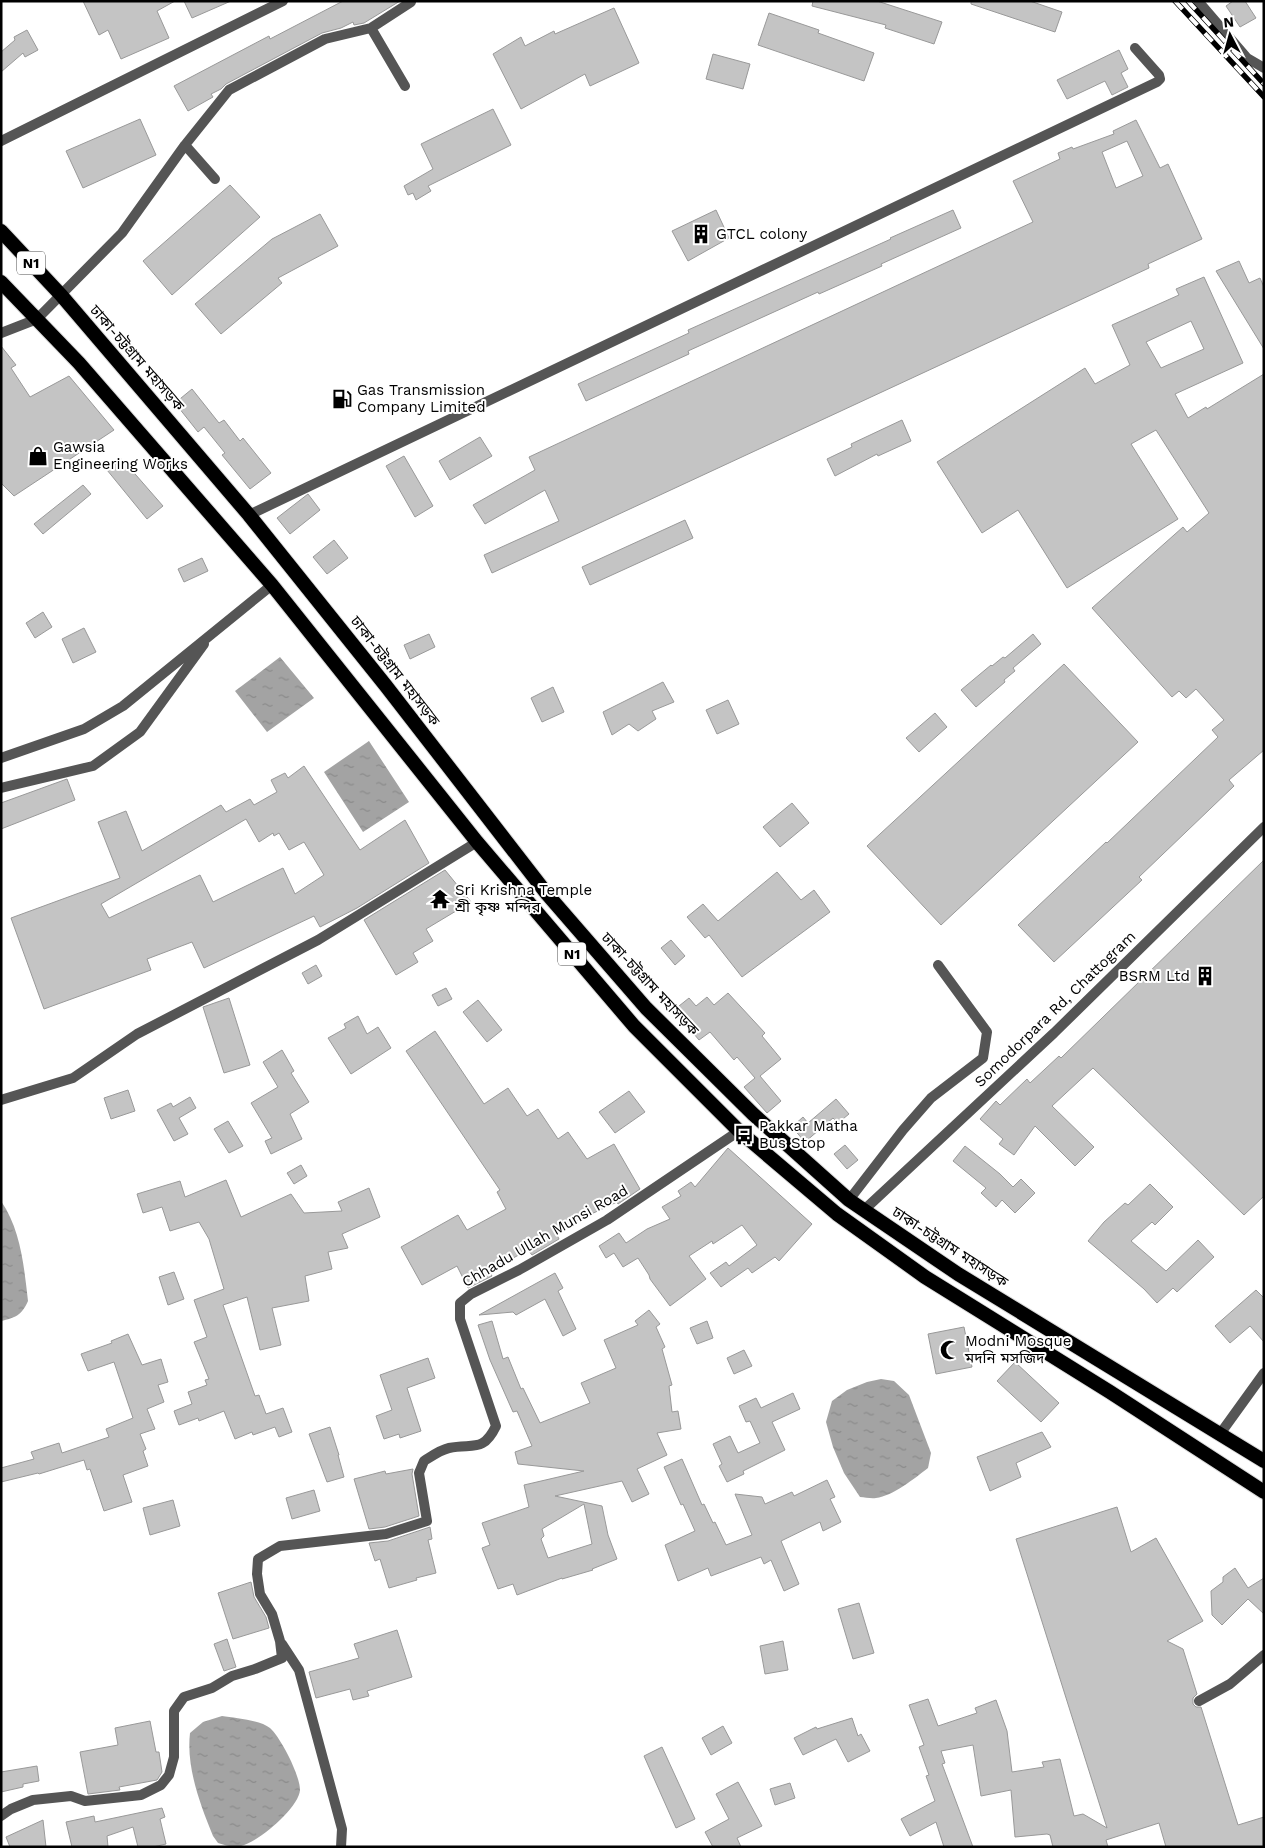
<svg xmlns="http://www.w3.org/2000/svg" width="1265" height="1848" viewBox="0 0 1265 1848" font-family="'Work Sans','Noto Sans Bengali',sans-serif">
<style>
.water{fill:url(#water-ripples)}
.building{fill:#c4c4c4;stroke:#999;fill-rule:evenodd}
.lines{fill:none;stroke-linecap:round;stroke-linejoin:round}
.trunk-casing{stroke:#dbdbdb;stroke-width:16}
.service{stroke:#555;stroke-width:10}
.minor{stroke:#555;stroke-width:10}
.trunk{stroke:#000;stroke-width:14}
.rail-casing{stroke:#000;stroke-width:5.5}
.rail{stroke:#fff;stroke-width:4;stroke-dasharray:11;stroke-linecap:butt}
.labels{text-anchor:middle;stroke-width:4;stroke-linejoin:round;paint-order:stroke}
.shield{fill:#fff;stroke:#4c4c4c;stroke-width:1}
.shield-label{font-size:14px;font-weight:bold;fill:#000}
.poi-label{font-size:15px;fill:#000;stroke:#fff;text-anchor:start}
.street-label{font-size:15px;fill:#000;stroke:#fff}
</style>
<defs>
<pattern id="water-ripples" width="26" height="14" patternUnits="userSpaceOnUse" patternTransform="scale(1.25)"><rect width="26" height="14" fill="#a3a3a3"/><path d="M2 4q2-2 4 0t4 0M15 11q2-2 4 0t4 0" fill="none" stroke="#8b8b8b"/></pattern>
</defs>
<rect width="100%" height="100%" fill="#fff"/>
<path class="water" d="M280,657L314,698L267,732L235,691Z
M369,741L409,802L363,832L324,772Z
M1,1201C21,1230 24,1267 28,1301C22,1315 15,1318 1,1321Z
M881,1379L894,1381L909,1395L931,1453L928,1468C915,1478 893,1496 876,1498C871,1499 865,1497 860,1497L844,1473L833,1447L826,1422L832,1401L847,1390L867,1382Z
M222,1716C235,1718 260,1720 270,1728C281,1738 300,1775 300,1790C299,1808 257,1843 241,1846C233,1848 225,1845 218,1843L213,1836C200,1804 186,1767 190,1733L203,1722Z"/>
<path class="building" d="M83,1H175L157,11L169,38L121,59L108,30L99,35Z
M184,1H231L192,18Z
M343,1H400L364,23L354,25L353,22L341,28L322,33L226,84L221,89L211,94L213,97L188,111L174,86L269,36L270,39Z
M813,1H877L942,22L934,44L885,28L886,25L812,6Z
M971,1H1030L1062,12L1055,32L971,4Z
M1233,1H1245L1256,18L1240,27L1226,6Z
M614,8L639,63L590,86L585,74L521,109L493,54L521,37L525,46L554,31L555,34Z
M769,13L819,30L818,33L874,53L864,81L758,45Z
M27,30L38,50L25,57L23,53L1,72V52L15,40L14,37Z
M1119,50L1128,69L1121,73L1128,87L1112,95L1105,81L1067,99L1057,80Z
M713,54L750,64L743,89L706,79Z
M493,109L511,145L428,186L431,191L416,200L413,193L408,195L404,186L433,169L421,144Z
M140,119L156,155L83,188L66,151Z
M1136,120L1160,168L1168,164L1202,239L1148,264L1149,268L492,573L484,555L559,521L545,490L485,524L473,505L535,470L529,457L1033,222L1013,181L1060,159L1058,153L1072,147L1073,149L1114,134L1113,131ZM1127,141L1143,176L1116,188L1102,152Z
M230,185L260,217L172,295L143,261Z
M716,210L729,238L688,261L672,231Z
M953,210L961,228L881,264L882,266L819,294L818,292L688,351L689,354L586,401L578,384L689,333L688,330L891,239L890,238Z
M320,214L338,246L278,278L282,283L221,334L195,304L272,239Z
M1239,261L1249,283L1260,278L1264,287V349L1216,271Z
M1204,277L1243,363L1175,394L1188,418L1206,407L1207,409L1264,374V750L1229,780L1234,786L1139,877L1142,880L1054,962L1018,925L1106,842L1107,843L1218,737L1212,730L1224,720L1196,689L1186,698L1179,691L1172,697L1092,608L1183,527L1187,532L1209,513L1156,430L1131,444L1178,519L1067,588L1018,510L982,533L937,462L1085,368L1095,384L1130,365L1112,325L1179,295L1176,289ZM1191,321L1204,349L1161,368L1146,342Z
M1,346L16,365L11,368L30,397L69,376L114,430L14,496L1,483Z
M192,389L219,423L224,420L240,441L243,438L271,473L250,489L222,455L225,453L204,427L198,432L175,403Z
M902,420L911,441L878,456L877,454L835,476L827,459L852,447L851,444Z
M480,437L492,456L450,480L439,461Z
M404,456L433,506L415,517L386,466Z
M122,459L163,506L147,519L107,470Z
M83,485L91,494L43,534L34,524Z
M308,494L320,510L290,534L277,518Z
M685,520L693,538L590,585L582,567Z
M334,540L348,558L327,574L313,557Z
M202,558L208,571L184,582L178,569Z
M43,612L52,627L35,638L26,623Z
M84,628L96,652L73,663L62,639Z
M429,634L435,647L410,659L404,645Z
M1033,634L1041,644L1013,668L1015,671L1004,680L1005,682L976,707L961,690L991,665L992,666L1003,657L1005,658Z
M1064,664L1138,742L941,925L867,846Z
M663,682L674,702L652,711L656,719L638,731L629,724L612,735L603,712Z
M553,687L564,712L542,722L531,698Z
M728,700L739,724L717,734L706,710Z
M935,713L947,727L919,752L906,738Z
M304,766L360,850L405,820L429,863L357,908L320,927L314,916L204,968L192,942L147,959L151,970L44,1009L11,918L120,878L98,822L126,811L142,851L221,805L226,812L250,799L254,805L277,792L271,780L285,773L288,778ZM246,819L259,842L273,833L274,836L279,833L289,850L304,842L324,875L295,894L283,868L213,902L200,875L109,918L101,904Z
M67,779L75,800L1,829V803Z
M792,803L809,823L780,847L763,827Z
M1264,860V1196L1244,1215L1093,1068L1052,1106L1094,1147L1075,1166L1035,1126L1014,1155L999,1144L1003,1139L980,1119L996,1101L1000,1105L1027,1079L1030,1083L1059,1056L1061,1058Z
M445,870L471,902L426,929L433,941L413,953L418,962L396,975L364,920Z
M777,872L801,900L814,890L830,912L742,977L709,935L705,938L687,917L703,904L718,921Z
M671,940L685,956L675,965L661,948Z
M316,965L322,976L308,984L302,973Z
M446,988L452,999L438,1006L432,995Z
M728,993L765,1033L762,1036L781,1059L760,1076L781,1101L767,1113L744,1087L755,1078L737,1057L734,1060L710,1032L699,1040L674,1010L689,998L696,1006L707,997L714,1005Z
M229,998L250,1065L224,1073L203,1007Z
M478,1000L502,1030L487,1042L463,1012Z
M358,1016L367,1034L378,1027L391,1048L351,1074L328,1038L346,1028L344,1024Z
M435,1031L484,1104L508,1088L527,1116L538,1109L558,1139L568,1132L587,1159L614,1144L640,1189L618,1204L617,1202L555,1231L559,1239L532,1255L528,1250L489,1271L492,1276L468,1288L457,1266L422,1285L401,1247L458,1215L467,1230L506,1209L497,1192L500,1190L406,1051Z
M282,1050L294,1071L291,1073L309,1102L290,1114L302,1139L271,1154L265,1141L272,1138L251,1103L278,1087L263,1062Z
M128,1090L135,1111L111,1119L104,1098Z
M629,1091L645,1112L615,1133L599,1112Z
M190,1097L196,1108L179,1118L188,1134L174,1141L157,1110L171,1103L173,1107Z
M836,1099L849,1114L838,1123L833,1118L805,1142L792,1127L803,1117L808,1123Z
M228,1121L243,1146L229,1153L214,1129Z
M845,1145L858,1160L847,1169L834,1154Z
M965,1146L1000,1174L1013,1187L1021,1179L1035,1193L1015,1213L1002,1200L996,1207L981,1193L986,1188L953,1161Z
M728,1148L812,1224L779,1261L775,1257L752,1273L748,1268L721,1287L710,1273L726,1262L729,1266L757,1245L742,1225L713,1244L712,1241L689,1256L706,1279L670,1306L650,1279L649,1275L638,1258L623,1267L614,1253L606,1258L599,1246L619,1233L626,1243L647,1229L670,1219L662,1207L681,1196L678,1191L691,1182L695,1187Z
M301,1165L307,1176L294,1184L287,1173Z
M226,1180L241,1217L291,1194L304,1213L342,1211L338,1202L369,1188L380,1217L342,1234L348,1248L328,1252L332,1269L305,1276L309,1301L272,1308L281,1345L260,1350L247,1297L223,1305L255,1396L259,1395L266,1414L283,1408L292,1432L279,1437L275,1427L253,1435L252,1432L235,1439L224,1411L199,1421L198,1418L179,1425L174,1411L192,1404L188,1392L207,1385L205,1380L209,1379L194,1342L207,1337L194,1300L224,1289L209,1239L199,1222L170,1231L162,1207L143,1213L137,1194L180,1181L185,1197Z
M1150,1184L1173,1207L1155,1225L1152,1222L1131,1241L1166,1271L1198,1240L1214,1257L1177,1292L1173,1288L1157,1303L1144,1289L1088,1241L1104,1222L1125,1203L1128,1205Z
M174,1272L184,1299L168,1305L159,1277Z
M555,1273L563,1288L558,1291L576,1329L563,1336L545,1299L516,1315L513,1312L479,1315Z
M1256,1290L1264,1298V1342L1250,1326L1230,1343L1215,1326Z
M649,1310L660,1324L656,1327L665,1347L662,1349L672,1385L669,1386L672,1412L678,1411L681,1429L657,1433L667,1455L637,1469L649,1494L632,1502L622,1481L555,1496L602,1506L608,1535L617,1559L592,1569L593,1570L562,1579V1578L517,1595L513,1584L498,1589L482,1548L490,1545L482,1523L529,1507L524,1485L584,1471L518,1464L515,1452L532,1446L517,1411L513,1412L490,1360L478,1325L492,1321L503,1359L508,1357L521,1389L523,1388L540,1423L590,1403L581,1383L616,1368L604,1340L638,1325L635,1321ZM584,1504L592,1544L548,1558L541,1539L544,1536L542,1529Z
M707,1321L713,1338L697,1344L690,1328Z
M964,1327L972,1367L936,1374L928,1334Z
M128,1334L142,1365L161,1359L168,1382L158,1385L164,1402L147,1409L155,1429L140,1434L146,1449L143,1451L148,1466L123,1475L132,1502L104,1511L90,1469L87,1470L84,1460L39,1474L38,1473L1,1482V1468L34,1459L31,1452L59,1443L62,1453L109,1437L106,1429L133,1418L114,1362L88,1371L81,1354L112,1343L111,1341Z
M744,1350L752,1366L734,1374L727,1358Z
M428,1358L435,1378L407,1388L421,1431L400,1438L399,1434L384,1439L376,1416L392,1410L380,1375Z
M1015,1362L1059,1403L1041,1422L997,1381Z
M793,1393L800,1409L772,1422L785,1450L743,1471L744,1474L727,1482L719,1466L722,1464L713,1444L730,1436L738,1453L760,1443L750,1421L746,1422L739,1406L756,1398L761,1408Z
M330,1427L339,1455H338L344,1477L327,1482L309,1434Z
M1042,1432L1051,1447L1016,1463L1021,1477L990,1491L977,1457Z
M682,1459L702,1505L704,1504L713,1523L715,1522L726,1545L752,1535L735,1494L762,1497L765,1504L792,1492L794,1496L827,1480L835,1497L830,1499L841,1522L823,1531L820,1522L781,1541L799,1584L784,1591L771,1560L764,1564L761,1557L711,1576L708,1568L678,1581L665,1545L695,1531L683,1504L681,1505L664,1467Z
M413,1469L412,1474L419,1516L385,1527L369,1529L354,1479L385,1471L386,1474Z
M314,1490L320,1511L292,1519L286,1498Z
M173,1500L180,1526L150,1535L143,1508Z
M1117,1507L1131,1552L1156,1538L1203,1621L1167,1641L1183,1649L1197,1694L1193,1698V1704L1196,1707H1201L1238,1825L1264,1817V1847H1166L1159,1823L1106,1840L1108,1847H1053L1050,1835L1047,1834L1015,1837L1011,1790L981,1796L973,1745L941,1751L945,1763L942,1764L973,1847H944L936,1822L910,1836L901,1819L935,1801L926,1776L929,1775L919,1747L924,1745L909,1705L928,1699L938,1726L977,1713L975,1708L996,1700L1007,1731L1012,1772L1044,1767L1042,1762L1060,1759L1074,1816L1083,1814L1107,1828L1016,1539Z
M430,1527L432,1539L428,1540L436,1573L416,1578L417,1580L389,1588L380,1559L375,1561L369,1543L388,1541Z
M1235,1568L1248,1588L1264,1578V1614L1248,1599L1222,1625L1212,1615L1211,1591L1223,1582V1577Z
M251,1582L254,1597L266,1617L269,1628L233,1639L218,1593Z
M859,1603L874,1653L853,1659L838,1609Z
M397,1630L412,1677L367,1691L369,1696L353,1700L350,1689L316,1698L309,1672L359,1658L354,1644Z
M227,1639L236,1667L224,1671L214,1644Z
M783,1641L788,1670L765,1674L760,1646Z
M852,1718L858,1736L861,1734L870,1751L848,1762L836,1739L803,1755L794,1738L816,1727L817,1729Z
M150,1721L156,1752H159L162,1772L157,1780L119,1787L120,1790L88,1794L80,1752L118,1745L115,1728Z
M723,1726L732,1743L711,1755L702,1738Z
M662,1747L695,1819L676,1828L644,1756Z
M37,1766L39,1781L23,1784V1787L1,1792V1772Z
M738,1782L762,1826L737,1838L741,1847H713L705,1832L729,1819L716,1794Z
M790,1783L795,1798L775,1805L770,1789Z
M162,1808L165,1817L160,1819L166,1844L153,1847H138L133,1827L107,1836L108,1847H72L66,1822L94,1816L95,1822Z
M43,1820L46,1847H10L6,1837Z"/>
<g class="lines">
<defs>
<path id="trunk" d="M1,231L61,295L249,515L386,686L547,894L646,1008L753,1114L849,1200L958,1274L1264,1461
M1,282L79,363L272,585L477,842L634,1026L739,1131L837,1214L925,1277L1110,1392L1264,1492"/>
</defs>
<use href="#trunk" class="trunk-casing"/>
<path class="service" d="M405,86L371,28L411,2
M1,141L283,1
M185,145L215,179
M1,333L37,319L122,233L185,145L229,90L325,39L371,28
M849,1200L903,1130L931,1098L983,1058L987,1032L938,965
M864,1210L1054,1033L1264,827"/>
<path class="minor" d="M1198,1L1247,58L1264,68
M249,515L1157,82L1160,79L1159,75L1135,48
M1,758L84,729L123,706L272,585
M1,788L93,766L140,732L204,644
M1,1100L73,1078L137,1034L318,940L477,842
M1220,1434L1264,1373
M282,1644L299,1670L342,1829L341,1847
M1199,1701L1230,1684L1264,1655
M1,1816L11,1809L33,1800L71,1796L85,1801L141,1795L161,1785L169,1775L174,1757V1711L184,1697L212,1688L232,1676L255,1669L282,1658L280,1641L272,1614L260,1594L257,1574L258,1559L280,1546L386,1534L427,1521L419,1473L424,1461C432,1456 440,1450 449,1448C473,1443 483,1453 496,1426L460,1319V1303L471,1294L519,1270L607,1220L739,1131"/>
<use href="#trunk" class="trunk"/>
<defs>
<path id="rail" d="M1175,1L1264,97
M1188,1L1264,84"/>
</defs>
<use href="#rail" class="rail-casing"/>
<use href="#rail" class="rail"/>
</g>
<defs>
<symbol id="building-bare" viewBox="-9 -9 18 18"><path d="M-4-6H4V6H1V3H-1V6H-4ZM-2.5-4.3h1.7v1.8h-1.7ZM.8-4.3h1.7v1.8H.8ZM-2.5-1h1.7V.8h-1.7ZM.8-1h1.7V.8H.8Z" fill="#000" stroke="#fff" stroke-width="2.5" paint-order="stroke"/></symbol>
<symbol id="fuel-bare" viewBox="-9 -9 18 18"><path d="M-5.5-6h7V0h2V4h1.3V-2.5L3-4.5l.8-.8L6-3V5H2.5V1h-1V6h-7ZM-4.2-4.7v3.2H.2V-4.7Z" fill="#000" stroke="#fff" stroke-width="2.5" paint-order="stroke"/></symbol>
<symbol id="shop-bare" viewBox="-9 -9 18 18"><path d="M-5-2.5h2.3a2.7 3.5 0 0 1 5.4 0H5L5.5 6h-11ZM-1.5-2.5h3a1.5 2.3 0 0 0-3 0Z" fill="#000" stroke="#fff" stroke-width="2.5" paint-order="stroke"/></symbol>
<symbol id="temple-bare" viewBox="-9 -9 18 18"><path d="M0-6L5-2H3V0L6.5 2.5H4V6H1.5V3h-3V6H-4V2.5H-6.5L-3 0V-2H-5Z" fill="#000" stroke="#fff" stroke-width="2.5" paint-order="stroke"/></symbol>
<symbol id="bus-bare" viewBox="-9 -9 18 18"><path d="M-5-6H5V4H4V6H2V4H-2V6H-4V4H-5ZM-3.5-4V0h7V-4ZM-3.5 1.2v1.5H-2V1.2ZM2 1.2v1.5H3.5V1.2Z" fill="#000" stroke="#fff" stroke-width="2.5" paint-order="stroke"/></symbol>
<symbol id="mosque-bare" viewBox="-9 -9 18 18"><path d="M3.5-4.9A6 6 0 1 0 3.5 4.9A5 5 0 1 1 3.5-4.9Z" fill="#000" stroke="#fff" stroke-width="2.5" paint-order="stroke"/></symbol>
</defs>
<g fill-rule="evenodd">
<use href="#building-bare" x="687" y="220" width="28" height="28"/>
<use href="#fuel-bare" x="328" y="385" width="28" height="28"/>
<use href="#shop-bare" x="24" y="442" width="28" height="28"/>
<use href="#temple-bare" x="426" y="885" width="28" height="28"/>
<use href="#building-bare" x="1191" y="962" width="28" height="28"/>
<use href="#bus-bare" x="730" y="1121" width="28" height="28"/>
<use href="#mosque-bare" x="936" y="1336" width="28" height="28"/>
</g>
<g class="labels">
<g class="shield">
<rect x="17" y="251.5" width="28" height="23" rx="4"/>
<rect x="558" y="942.5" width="28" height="23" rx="4"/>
</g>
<g class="shield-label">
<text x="31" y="268">N1</text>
<text x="572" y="959">N1</text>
</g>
<g class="poi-label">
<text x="716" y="239">GTCL colony</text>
<text x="357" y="395">Gas Transmission<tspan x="357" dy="17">Company Limited</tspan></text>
<text x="53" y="452">Gawsia<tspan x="53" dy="17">Engineering Works</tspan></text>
<text x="455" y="895">Sri Krishna Temple<tspan x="455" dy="17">শ্রী কৃষ্ণ মন্দির</tspan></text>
<text x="1190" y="981" text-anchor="end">BSRM Ltd</text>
<text x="759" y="1131">Pakkar Matha<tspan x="759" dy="17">Bus Stop</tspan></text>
<text x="965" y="1346">Modni Mosque<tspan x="965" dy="17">মদনি মসজিদ</tspan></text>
</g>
<g class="street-label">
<text transform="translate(137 358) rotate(49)" y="5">ঢাকা-চট্টগ্রাম মহাসড়ক</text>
<text transform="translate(395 671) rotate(52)" y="5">ঢাকা-চট্টগ্রাম মহাসড়ক</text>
<text transform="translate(650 984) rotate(47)" y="5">ঢাকা-চট্টগ্রাম মহাসড়ক</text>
<text transform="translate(1055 1009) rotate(-44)" y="5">Somodorpara Rd, Chattogram</text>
<text transform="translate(545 1236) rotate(-30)" y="5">Chhadu Ullah Munsi Road</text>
<text transform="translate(950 1247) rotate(33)" y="5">ঢাকা-চট্টগ্রাম মহাসড়ক</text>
</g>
</g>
<rect width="1265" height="1848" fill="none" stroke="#000000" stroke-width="5"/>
<g transform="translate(1230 35) rotate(354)" stroke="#ffffff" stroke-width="4" paint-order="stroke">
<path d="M0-4L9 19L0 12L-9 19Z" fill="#000000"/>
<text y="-8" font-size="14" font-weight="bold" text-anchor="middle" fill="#000000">N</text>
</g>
</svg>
